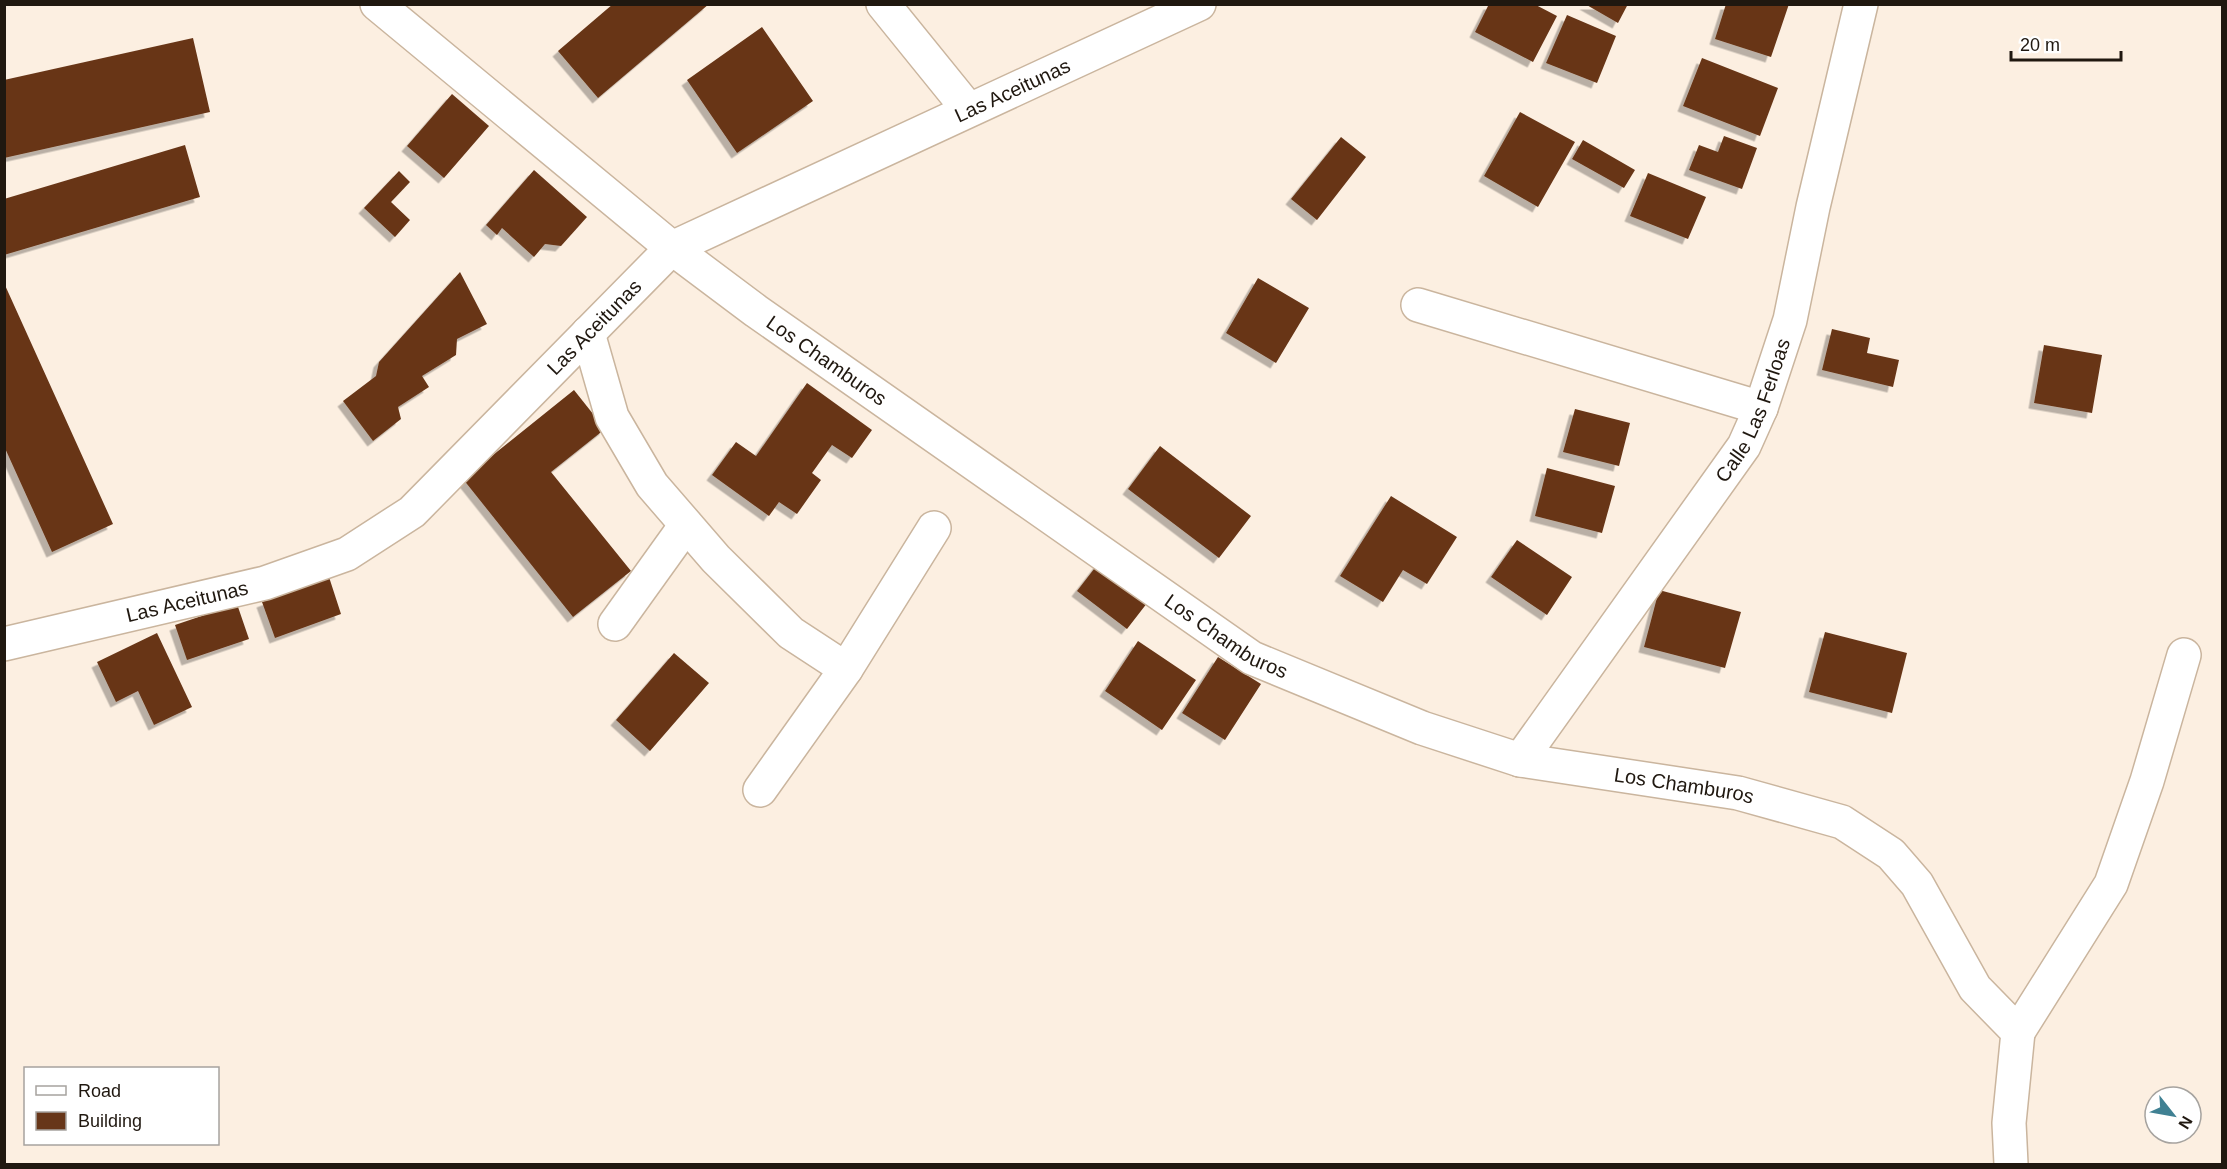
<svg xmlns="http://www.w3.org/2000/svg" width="2227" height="1169" viewBox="0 0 2227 1169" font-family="Helvetica,sans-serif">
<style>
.building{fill:#673619;filter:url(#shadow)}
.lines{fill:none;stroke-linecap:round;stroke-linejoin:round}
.minor-casing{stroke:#cab59e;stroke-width:36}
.minor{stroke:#fff;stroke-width:33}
.labels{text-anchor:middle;stroke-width:6;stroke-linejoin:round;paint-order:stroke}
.street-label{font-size:20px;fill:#201810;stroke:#fff}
</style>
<defs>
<filter id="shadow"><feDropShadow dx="-5.5" dy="5.5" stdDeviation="0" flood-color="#0004"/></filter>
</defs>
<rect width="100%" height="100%" fill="#fcefe1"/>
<path class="building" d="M613,4H709L598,98L558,51Z
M1489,4H1534L1557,16L1533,62L1475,32Z
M1585,4H1628L1618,23Z
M1726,4H1789L1771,57L1715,39Z
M1567,15L1616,36L1597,83L1546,63Z
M762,27L813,101L737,153L687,80Z
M193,38L210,112L4,158V80Z
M1702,58L1778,88L1760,136L1683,106Z
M452,94L489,126L444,178L407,146Z
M1520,112L1575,142L1538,207L1484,176Z
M1724,136L1757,148L1742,189L1689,170L1699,145L1718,152Z
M1341,137L1366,157L1317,220L1291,199Z
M1583,140L1635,170L1624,188L1572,159Z
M185,145L200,197L4,255V199Z
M534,170L587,217L561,246L545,244L534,257L502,228L497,235L486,225Z
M399,171L410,182L391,202L410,220L395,237L364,208Z
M1648,173L1706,197L1688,239L1630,216Z
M460,272L487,324L457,339L456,355L422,376L429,387L398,407L401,419L373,441L343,401L376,376L379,362Z
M1258,278L1309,308L1276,363L1226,333Z
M4,283L113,524L52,552L4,446Z
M1832,329L1870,338L1867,353L1899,360L1893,387L1822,370Z
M2044,345L2102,355L2092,413L2034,403Z
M807,383L872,430L852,458L832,445L812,473L821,480L797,514L779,502L769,516L712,475L736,442L756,456Z
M574,390L605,429L551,472L631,571L573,617L463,479Z
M1575,409L1630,423L1619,466L1563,452Z
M1160,446L1251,516L1219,558L1128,489Z
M1547,468L1615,486L1602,533L1535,516Z
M1391,496L1457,537L1427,584L1403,570L1383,602L1340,576Z
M1517,540L1572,577L1547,615L1491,577Z
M1101,560L1151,598L1127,629L1077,591Z
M329,577L341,614L275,638L262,602Z
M1659,590L1741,612L1725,668L1644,647Z
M237,604L249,639L187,660L175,625Z
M1825,632L1907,653L1892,713L1809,692Z
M157,633L192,707L154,725L138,691L116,702L97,662Z
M1138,641L1196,680L1162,730L1105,691Z
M674,653L709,683L650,751L616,720Z
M1218,657L1261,684L1225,740L1182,713Z"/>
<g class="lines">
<defs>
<g id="minor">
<path id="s1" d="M377,4L672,248L756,311L1252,658L1422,728L1520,760L1738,793L1842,822L1891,854L1917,884L1975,988L2018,1032L2009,1123L2011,1164"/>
<path d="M883,4L968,109"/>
<path d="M1418,305L1761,408"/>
<path d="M588,333L612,417L652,485L716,559L791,633L846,669L934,528"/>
<path d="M615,624L686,525"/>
<path id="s2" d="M4,644L265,583L347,554L412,512L672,248L1199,4"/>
<path id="s3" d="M1520,760L1744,446L1761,408L1790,320L1813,207L1861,4"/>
<path d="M760,790L846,669"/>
<path d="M2018,1032L2111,884L2147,781L2184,655"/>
</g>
</defs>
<use href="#minor" class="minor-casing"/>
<use href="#minor" class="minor"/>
</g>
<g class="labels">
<g class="street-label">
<text dy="7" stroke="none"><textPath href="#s2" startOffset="1178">Las Aceitunas</textPath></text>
<text dy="7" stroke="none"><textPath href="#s2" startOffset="692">Las Aceitunas</textPath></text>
<text dy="7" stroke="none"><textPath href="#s1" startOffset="574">Los Chamburos</textPath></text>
<text dy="7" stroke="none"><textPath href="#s3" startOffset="422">Calle Las Ferloas</textPath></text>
<text dy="7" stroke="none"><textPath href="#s2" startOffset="188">Las Aceitunas</textPath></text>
<text dy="7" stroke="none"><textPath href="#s1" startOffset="1060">Los Chamburos</textPath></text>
<text dy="7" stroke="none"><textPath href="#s1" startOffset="1546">Los Chamburos</textPath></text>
</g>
</g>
<rect width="2227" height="1169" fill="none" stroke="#201810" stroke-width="12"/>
<rect x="24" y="1067" width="195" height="78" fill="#ffffff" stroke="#a6a39f" stroke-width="1.5"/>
<rect x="36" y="1086" width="30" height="9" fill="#ffffff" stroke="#a6a39f" stroke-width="1.5"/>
<text x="78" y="1097" font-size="18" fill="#201810">Road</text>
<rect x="36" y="1112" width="30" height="18" fill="#673619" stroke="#a6a39f" stroke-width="1.5"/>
<text x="78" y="1127" font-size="18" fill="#201810">Building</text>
<g transform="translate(2173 1115) rotate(121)"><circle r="28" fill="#ffffff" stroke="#a6a39f" stroke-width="1.5"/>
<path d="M0-4.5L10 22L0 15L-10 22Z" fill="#408193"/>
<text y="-9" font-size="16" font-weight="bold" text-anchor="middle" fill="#201810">N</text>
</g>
<path d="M2011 51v9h110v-9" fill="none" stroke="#201810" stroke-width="3"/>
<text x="2020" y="51" font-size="18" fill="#201810" stroke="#ffffff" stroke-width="4.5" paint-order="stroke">20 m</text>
</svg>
